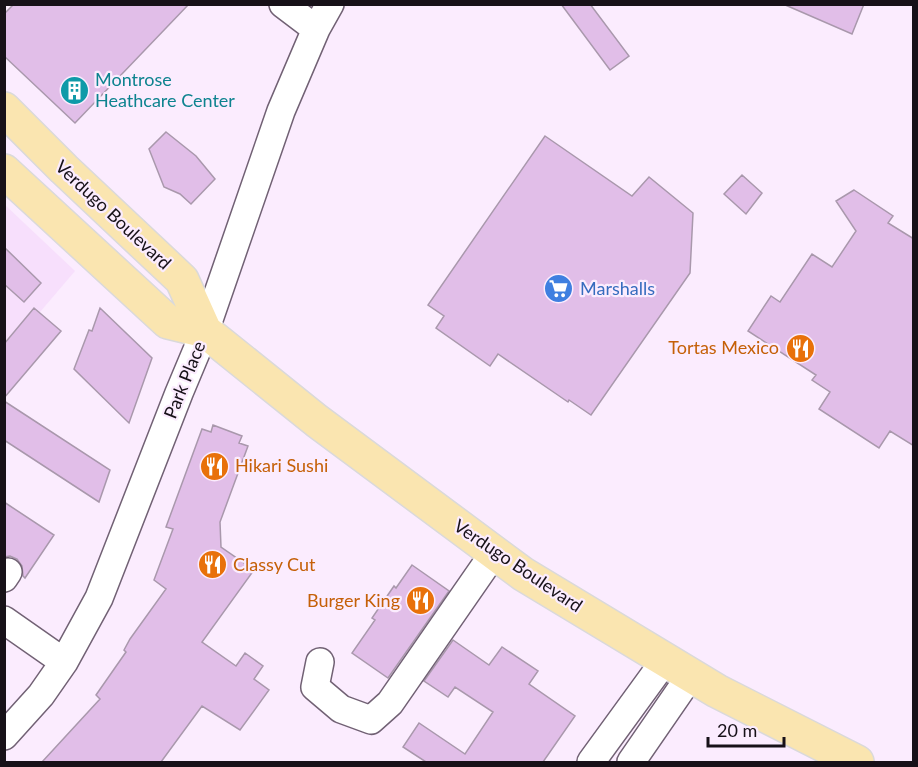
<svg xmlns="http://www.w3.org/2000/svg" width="918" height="767" viewBox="0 0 918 767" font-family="Lato,sans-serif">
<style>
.built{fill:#f7dffc}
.building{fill:#e1bee8;stroke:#a998ac;stroke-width:1.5}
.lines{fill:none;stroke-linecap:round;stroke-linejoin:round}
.minor-casing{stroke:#716174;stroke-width:30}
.major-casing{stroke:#dad9da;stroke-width:36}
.minor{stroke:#fff;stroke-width:27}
.major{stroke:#fae5b0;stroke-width:33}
.labels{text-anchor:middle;stroke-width:4.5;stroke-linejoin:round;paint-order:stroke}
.culture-label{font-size:18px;fill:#0d838f;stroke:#fbecfe;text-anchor:start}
.street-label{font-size:18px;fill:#171118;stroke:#fbecfe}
.shop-label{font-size:18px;fill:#366cbe;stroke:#fbecfe;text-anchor:start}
.food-label{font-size:18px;fill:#c56008;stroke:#fbecfe;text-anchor:end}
</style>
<rect width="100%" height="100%" fill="#fbecfe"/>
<path class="built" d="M5,205L75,271L5,353Z"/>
<path class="building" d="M14,4H189L75,123L4,56V14Z
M561,4H590L629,56L610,70Z
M783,4H864L852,34Z
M166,132L196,156L215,179L191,204L180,194L164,187L149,149Z
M545,136L632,196L649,177L693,213L690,273L591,415L569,400L568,402L498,354L490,366L436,328L444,316L428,305Z
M742,175L762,193L746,214L724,194Z
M854,190L893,216L888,223L914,239V446L890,431L879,448L819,409L830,392L812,380L816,375L748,331L771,296L780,302L812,254L832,267L856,231L836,201Z
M4,247L41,283L24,302L4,284Z
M34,308L61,331L4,398V344Z
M100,308L152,358L129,423L74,369L89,330L92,331Z
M4,401L110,470L99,502L4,440Z
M213,425L242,436L239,443L248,446L220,522L221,547L254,570L202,642L236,666L245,653L263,666L254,679L269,690L240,730L202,706L161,762H42L100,699L96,695L126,652L124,650L130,639L166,589L154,580L173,529L166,527L202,429L211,432Z
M4,502L54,535L25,578L23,576L22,566L17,559L10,556L4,557Z
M412,565L449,591L388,678L352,653L375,620L372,618L394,586L396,588Z
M453,640L489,665L502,647L538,671L529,684L575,716L543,762H426L403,747L419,723L465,754L493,712L455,687L448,697L424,681Z"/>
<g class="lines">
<defs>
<path id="minor" d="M283,4L316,29
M4,578L8,572
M4,620L64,662
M320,662L315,687L341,709L371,720L390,703L494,553
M4,736L41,695L64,662L99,598L179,393L205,331L281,111L316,29L330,4
M591,762L666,659
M631,762L691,675"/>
<path id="major" d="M4,109L64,169L182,280L205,331
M4,171L168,322L205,331L317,421L523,574L717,691L857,762"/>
</defs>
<use href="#minor" class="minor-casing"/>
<use href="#major" class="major-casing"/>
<use href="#minor" class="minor"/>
<use href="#major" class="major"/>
</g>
<defs>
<symbol id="building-disc" viewBox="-11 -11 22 22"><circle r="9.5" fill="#0f9aa8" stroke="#fbecfe"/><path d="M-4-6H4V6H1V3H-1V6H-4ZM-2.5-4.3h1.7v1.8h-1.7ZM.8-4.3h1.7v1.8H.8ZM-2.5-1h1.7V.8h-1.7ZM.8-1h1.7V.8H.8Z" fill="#fff"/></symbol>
<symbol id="supermarket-disc" viewBox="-11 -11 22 22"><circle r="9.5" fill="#3f7fe0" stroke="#fbecfe"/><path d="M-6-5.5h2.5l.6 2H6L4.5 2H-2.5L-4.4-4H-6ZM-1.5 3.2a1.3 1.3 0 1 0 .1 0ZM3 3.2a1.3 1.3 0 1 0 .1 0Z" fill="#fff"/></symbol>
<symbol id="restaurant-disc" viewBox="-11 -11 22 22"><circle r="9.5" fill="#e8710a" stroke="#fbecfe"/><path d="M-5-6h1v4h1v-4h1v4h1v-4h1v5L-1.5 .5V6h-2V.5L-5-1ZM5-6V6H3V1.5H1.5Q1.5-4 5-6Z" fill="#fff"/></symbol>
</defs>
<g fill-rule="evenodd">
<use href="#building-disc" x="58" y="74" width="33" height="33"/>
<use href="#supermarket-disc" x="542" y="272" width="33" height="33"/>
<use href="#restaurant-disc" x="784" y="332" width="33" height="33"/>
<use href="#restaurant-disc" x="198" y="450" width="33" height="33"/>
<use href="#restaurant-disc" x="196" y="548" width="33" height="33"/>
<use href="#restaurant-disc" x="404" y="584" width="33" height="33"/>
</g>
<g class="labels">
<g class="culture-label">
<text x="95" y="86">Montrose<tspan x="95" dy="21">Heathcare Center</tspan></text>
</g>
<g class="street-label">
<text transform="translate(113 215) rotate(43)" y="6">Verdugo Boulevard</text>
<text transform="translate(185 380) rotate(-68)" y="6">Park Place</text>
<text transform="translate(518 566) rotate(34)" y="6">Verdugo Boulevard</text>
</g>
<g class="shop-label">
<text x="580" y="295">Marshalls</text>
</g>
<g class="food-label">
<text x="779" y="354">Tortas Mexico</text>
<text x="235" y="472" text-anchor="start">Hikari Sushi</text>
<text x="233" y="571" text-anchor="start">Classy Cut</text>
<text x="400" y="607">Burger King</text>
</g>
</g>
<rect width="918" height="767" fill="none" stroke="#171118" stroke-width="12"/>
<path d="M708 737v9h76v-9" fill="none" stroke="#171118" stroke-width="3"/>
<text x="717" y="737" font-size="18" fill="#171118" stroke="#fbecfe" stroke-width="4.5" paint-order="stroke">20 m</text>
</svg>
